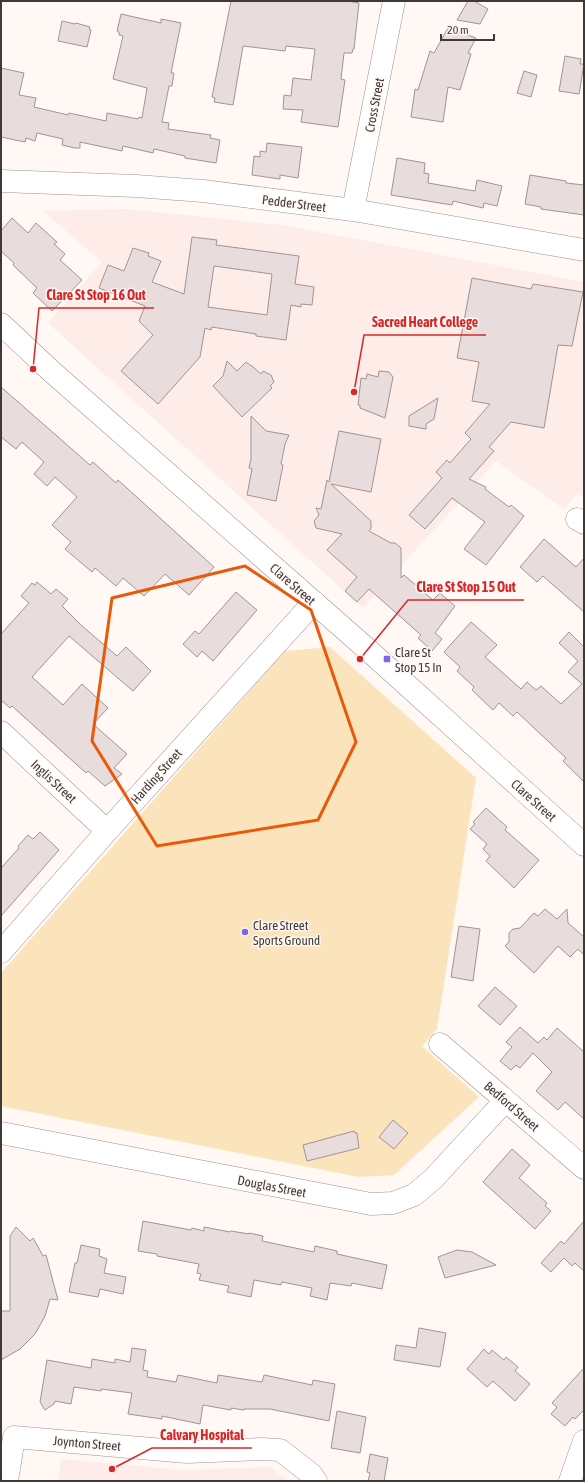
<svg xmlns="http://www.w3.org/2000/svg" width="585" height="1482" viewBox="0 0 585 1482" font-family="'Asap Condensed',sans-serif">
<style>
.built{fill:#fdece7}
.pitch{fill:#fbe4bb}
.building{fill:#e9dcdc;stroke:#a09494;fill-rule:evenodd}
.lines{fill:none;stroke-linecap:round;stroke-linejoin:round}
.minor-casing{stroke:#9d928e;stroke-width:23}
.minor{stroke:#fff;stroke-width:22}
.marked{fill:none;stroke:#e8590c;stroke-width:3;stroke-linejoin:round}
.poi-dot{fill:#7d67e2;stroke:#fff8f5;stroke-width:1.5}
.labels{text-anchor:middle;stroke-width:3;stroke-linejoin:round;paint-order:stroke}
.street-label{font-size:13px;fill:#3f3a39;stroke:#fff8f5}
.poi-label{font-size:13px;fill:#3f3a39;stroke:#fff8f5;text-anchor:start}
.leader{fill:none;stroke:#d62828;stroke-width:1.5}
.callout-dot{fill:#d62828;stroke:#fff8f5;stroke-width:1.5}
.callout-label{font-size:14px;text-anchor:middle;font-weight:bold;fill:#d62828;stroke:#fff8f5;stroke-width:3;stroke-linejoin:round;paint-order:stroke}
</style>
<rect width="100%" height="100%" fill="#fff8f5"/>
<path class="built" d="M126,209L282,225L584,282V498L577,494L564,509L496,461L363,608L48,323L102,262L43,211Z
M61,1459L182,1470L269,1467L289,1481H58Z"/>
<path class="pitch" d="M330,647L476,778L437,1029L422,1046L479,1097L394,1175L359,1177L1,1106V973L285,651Z"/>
<path class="building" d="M231,1H347L359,3L354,49H353L352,53H344L341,79L345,80L338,127L301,122L303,110L283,109L284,95L291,96L293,78L311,80L315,49L286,46L285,51L243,46L233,105L214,102L215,98L212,97Z
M468,1H474L488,9L480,24L457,20Z
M121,14L161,23V19L181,23L171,73H174L172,86H169L162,122L169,123L168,129L211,135L210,138L220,140L216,163L185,158V156L154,149L153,153L123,146L122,151L80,142V148H75L62,145L63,139L37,133L35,141L26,138L25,142L1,137V68L24,73L19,95L36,98L34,107L68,115L69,113L106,121L107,113L138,119L139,117L142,118L147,88L113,79L123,36L119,35V32L117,31Z
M62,21L75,24L76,23L90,27L89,29L91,30L87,47L58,41Z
M448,28L476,38L468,53L471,54L460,90L448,87L443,122L411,117L415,89L418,90L430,51L434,53Z
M565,56L581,59L580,64H584L579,94L559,91Z
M524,71L537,75L531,97L517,93Z
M267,143L302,147L298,178L280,175V179L252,175L254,156L260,157V151L266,152Z
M397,158L425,163L424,173L429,174L428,183L475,191L477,180L502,186L497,206L484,203L483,208L453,201L452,205L391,195Z
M530,175L566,181V183L584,185V215L541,209V207L525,204Z
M12,218L28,233L36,223L57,242L54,244L65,254L60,260L82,280L52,311L33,293L37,288L13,265L14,263L1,251V231Z
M192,237L217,240L216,245L299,256L295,284L314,287L312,305L301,304V307L291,305L286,340L256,336V334L212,327L211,330L205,328L200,357L158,404L121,371L153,335L139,321L145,306L99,288L108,265L124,271L133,248L149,253L148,256L161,261L152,282L184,294ZM214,266L272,274L267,315L208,307Z
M472,278L531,289L533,284L583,292L572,346L558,345L544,428L511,422L489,447L494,451L469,479L486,487L485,489L509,507L511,505L524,516L486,565L464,549L485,522L452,498L425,529L409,515L442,478L436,472L447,460L450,463L471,439L465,433L490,404L472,401L479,362L457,358Z
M227,361L237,371L246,362L250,365L252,366L261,374L263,371L271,375L274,382L270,386L272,388L242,417L213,386L223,376Z
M379,371L389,372L393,377L385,418L360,408V405H358L361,378L366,379L367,374L378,377Z
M1,387L90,465L93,462L116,483L118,480L214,567L189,595L165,574L144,596L123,578L116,586L95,568L92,572L65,549L71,542L52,525L77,497L55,477L47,486L34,474L44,462L22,442L16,449L1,437Z
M438,398L434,419L426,424V429L409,426V416Z
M251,416L266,431L289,435L285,444L281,464L283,465L276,501L247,495L252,469L249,468L251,459Z
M339,431L381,439L371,492L331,484L371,521V528L369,531L391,543H395L401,548V578L404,575L433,600L440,593L455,606L435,633L442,639L432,651L418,638L421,635L369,589L357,602L345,591L357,577L327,550L342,534L316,528L314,521L319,515L316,508L321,509L327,480L329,482Z
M544,539L576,567L584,558V612L543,576L537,582L520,567Z
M37,582L51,594L56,589L68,599L62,606L82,626L117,656L126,647L151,671L133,691L69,636L32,677L63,705L82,684L108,708L93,724L127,754L114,768L122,774L105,786L88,771L86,773L12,706L10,708L1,700V634L29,603L21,596L32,583L35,585Z
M236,592L257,610L213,661L202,651L197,657L183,644L195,631L199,634Z
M471,622L497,645L485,657L521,689L527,682L536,690L541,686L561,704L582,684L568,672L578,661L559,643L569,632L584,647V782L563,761L566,758L517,712L513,716L499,703L493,710L472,690L474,687L457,671L460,667L444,652Z
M486,808L507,827L505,830L539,860L514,888L486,861L490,856L483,849L487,844L470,829L475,824L473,822Z
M40,832L59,850L1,916V868L19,848L18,846L28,835L33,839Z
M545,909L557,919L567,909L568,923L584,937V955L578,949L570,957L558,946L534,973L505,946L509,942V933L513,929L520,928L534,913L538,916Z
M459,926L480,929L473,981L451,977Z
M495,987L517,1006L500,1025L478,1006Z
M520,1027L538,1043L544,1037L547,1040L557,1028L584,1052V1119L565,1102L558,1110L536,1091L552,1072L533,1053L520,1068L516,1065L511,1070L500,1061L512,1047L506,1042Z
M393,1120L408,1133L394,1149L379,1137Z
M354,1131L355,1133H357L359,1148L307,1161L303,1145Z
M512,1149L530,1165L519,1178L547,1203L545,1206L551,1211L535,1229L483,1182Z
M143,1221L191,1230L192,1228L204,1231V1227L230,1232L231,1231L249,1234V1233L263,1236L262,1241L314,1252L315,1246L337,1251V1254L387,1265L382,1289L352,1283L351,1286L330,1283L327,1300L310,1296L312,1288L282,1282L281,1285L254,1280L251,1297L227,1292L229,1286L199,1280L201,1274L197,1273L199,1264L157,1256V1254L138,1251Z
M584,1221V1271L575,1263L572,1266L564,1258L551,1272L541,1263L561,1241L564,1244Z
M16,1227L30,1241L33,1238L43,1256L46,1255L58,1300L50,1299L45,1316L35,1334L20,1349L1,1360V1311H10V1236Z
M81,1245L100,1249L99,1256L107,1259L104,1273L126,1277L123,1294L100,1289L98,1297L69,1292L75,1263H77Z
M457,1250L472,1252L496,1265L445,1278L438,1257Z
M419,1328L446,1333L440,1367L394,1360L396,1345L416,1348Z
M132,1348L146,1350L143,1370L148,1371L147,1377L176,1382L178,1375L217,1383L218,1375L262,1382L264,1375L312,1385L313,1380L335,1384L329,1421L270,1409H244V1410L231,1408V1410L203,1405L200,1424L162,1416V1419L128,1414L132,1393L101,1389V1391L74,1387L71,1404L55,1401L54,1404L45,1410L40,1402L47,1360L91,1368L92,1359L115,1363V1359L130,1362Z
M484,1349L489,1354L492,1350L504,1360L506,1357L518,1367L515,1371L530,1384L515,1401L493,1381L487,1387L467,1369Z
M584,1368V1410L575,1419L573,1417L565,1426L551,1414L557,1407L552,1403Z
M337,1411L366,1417L360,1453L331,1448Z
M370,1454L388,1458L384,1481H368L370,1473L367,1472Z"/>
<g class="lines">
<defs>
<path id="minor" d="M1,181L136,186L203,191L353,210L584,250
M353,210L394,1
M1,324L51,371L367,649L584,845
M577,519L584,523
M1,732L107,831
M1,952L107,831L314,602
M440,1044L584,1168
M1,1133L371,1204L393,1203L414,1195L433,1179L505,1101
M7,1481L14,1437L187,1452L261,1449L280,1450L311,1474L316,1481
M570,1481L584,1441"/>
</defs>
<use href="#minor" class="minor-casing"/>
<use href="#minor" class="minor"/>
</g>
<path class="marked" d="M245,566L311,610L356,742L318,820L157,846L92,741L112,598Z"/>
<g class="poi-dot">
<rect x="383" y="655" width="8" height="8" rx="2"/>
<circle cx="245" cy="932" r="4"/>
</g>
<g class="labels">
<g class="street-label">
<text transform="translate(374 105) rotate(-79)" y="5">Cross Street</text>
<text transform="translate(294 203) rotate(7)" y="5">Pedder Street</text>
<text transform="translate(293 584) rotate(41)" y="5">Clare Street</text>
<text transform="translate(156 776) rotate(-48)" y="5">Harding Street</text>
<text transform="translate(54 781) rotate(43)" y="5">Inglis Street</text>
<text transform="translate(534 800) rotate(42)" y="5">Clare Street</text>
<text transform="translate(512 1106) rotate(41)" y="5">Bedford Street</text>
<text transform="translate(272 1186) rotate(11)" y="5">Douglas Street</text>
<text transform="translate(87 1443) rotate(5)" y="5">Joynton Street</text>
</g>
<g class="poi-label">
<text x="395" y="657">Clare St<tspan x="395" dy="15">Stop 15 In</tspan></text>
<text x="253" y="930">Clare Street<tspan x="253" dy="15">Sports Ground</tspan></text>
</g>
</g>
<path class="leader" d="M33 369L39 308H154M354 392L364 335H486M360 659L408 600H524M112 1469L152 1448H252"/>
<g class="callout-dot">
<circle cx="33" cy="369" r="4"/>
<circle cx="354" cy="392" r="4"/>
<circle cx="360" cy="659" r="4"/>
<circle cx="112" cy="1469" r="4"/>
</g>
<g class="callout-label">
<text x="96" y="300">Clare St Stop 16 Out</text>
<text x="425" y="327">Sacred Heart College</text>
<text x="466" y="592">Clare St Stop 15 Out</text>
<text x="202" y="1440">Calvary Hospital</text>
</g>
<rect width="585" height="1482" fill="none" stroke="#3f3a39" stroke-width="4"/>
<path d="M441 34v6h53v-6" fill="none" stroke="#3f3a39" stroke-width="2"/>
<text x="447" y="34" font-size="12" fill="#3f3a39" stroke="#fff8f5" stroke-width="3" paint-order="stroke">20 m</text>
</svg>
